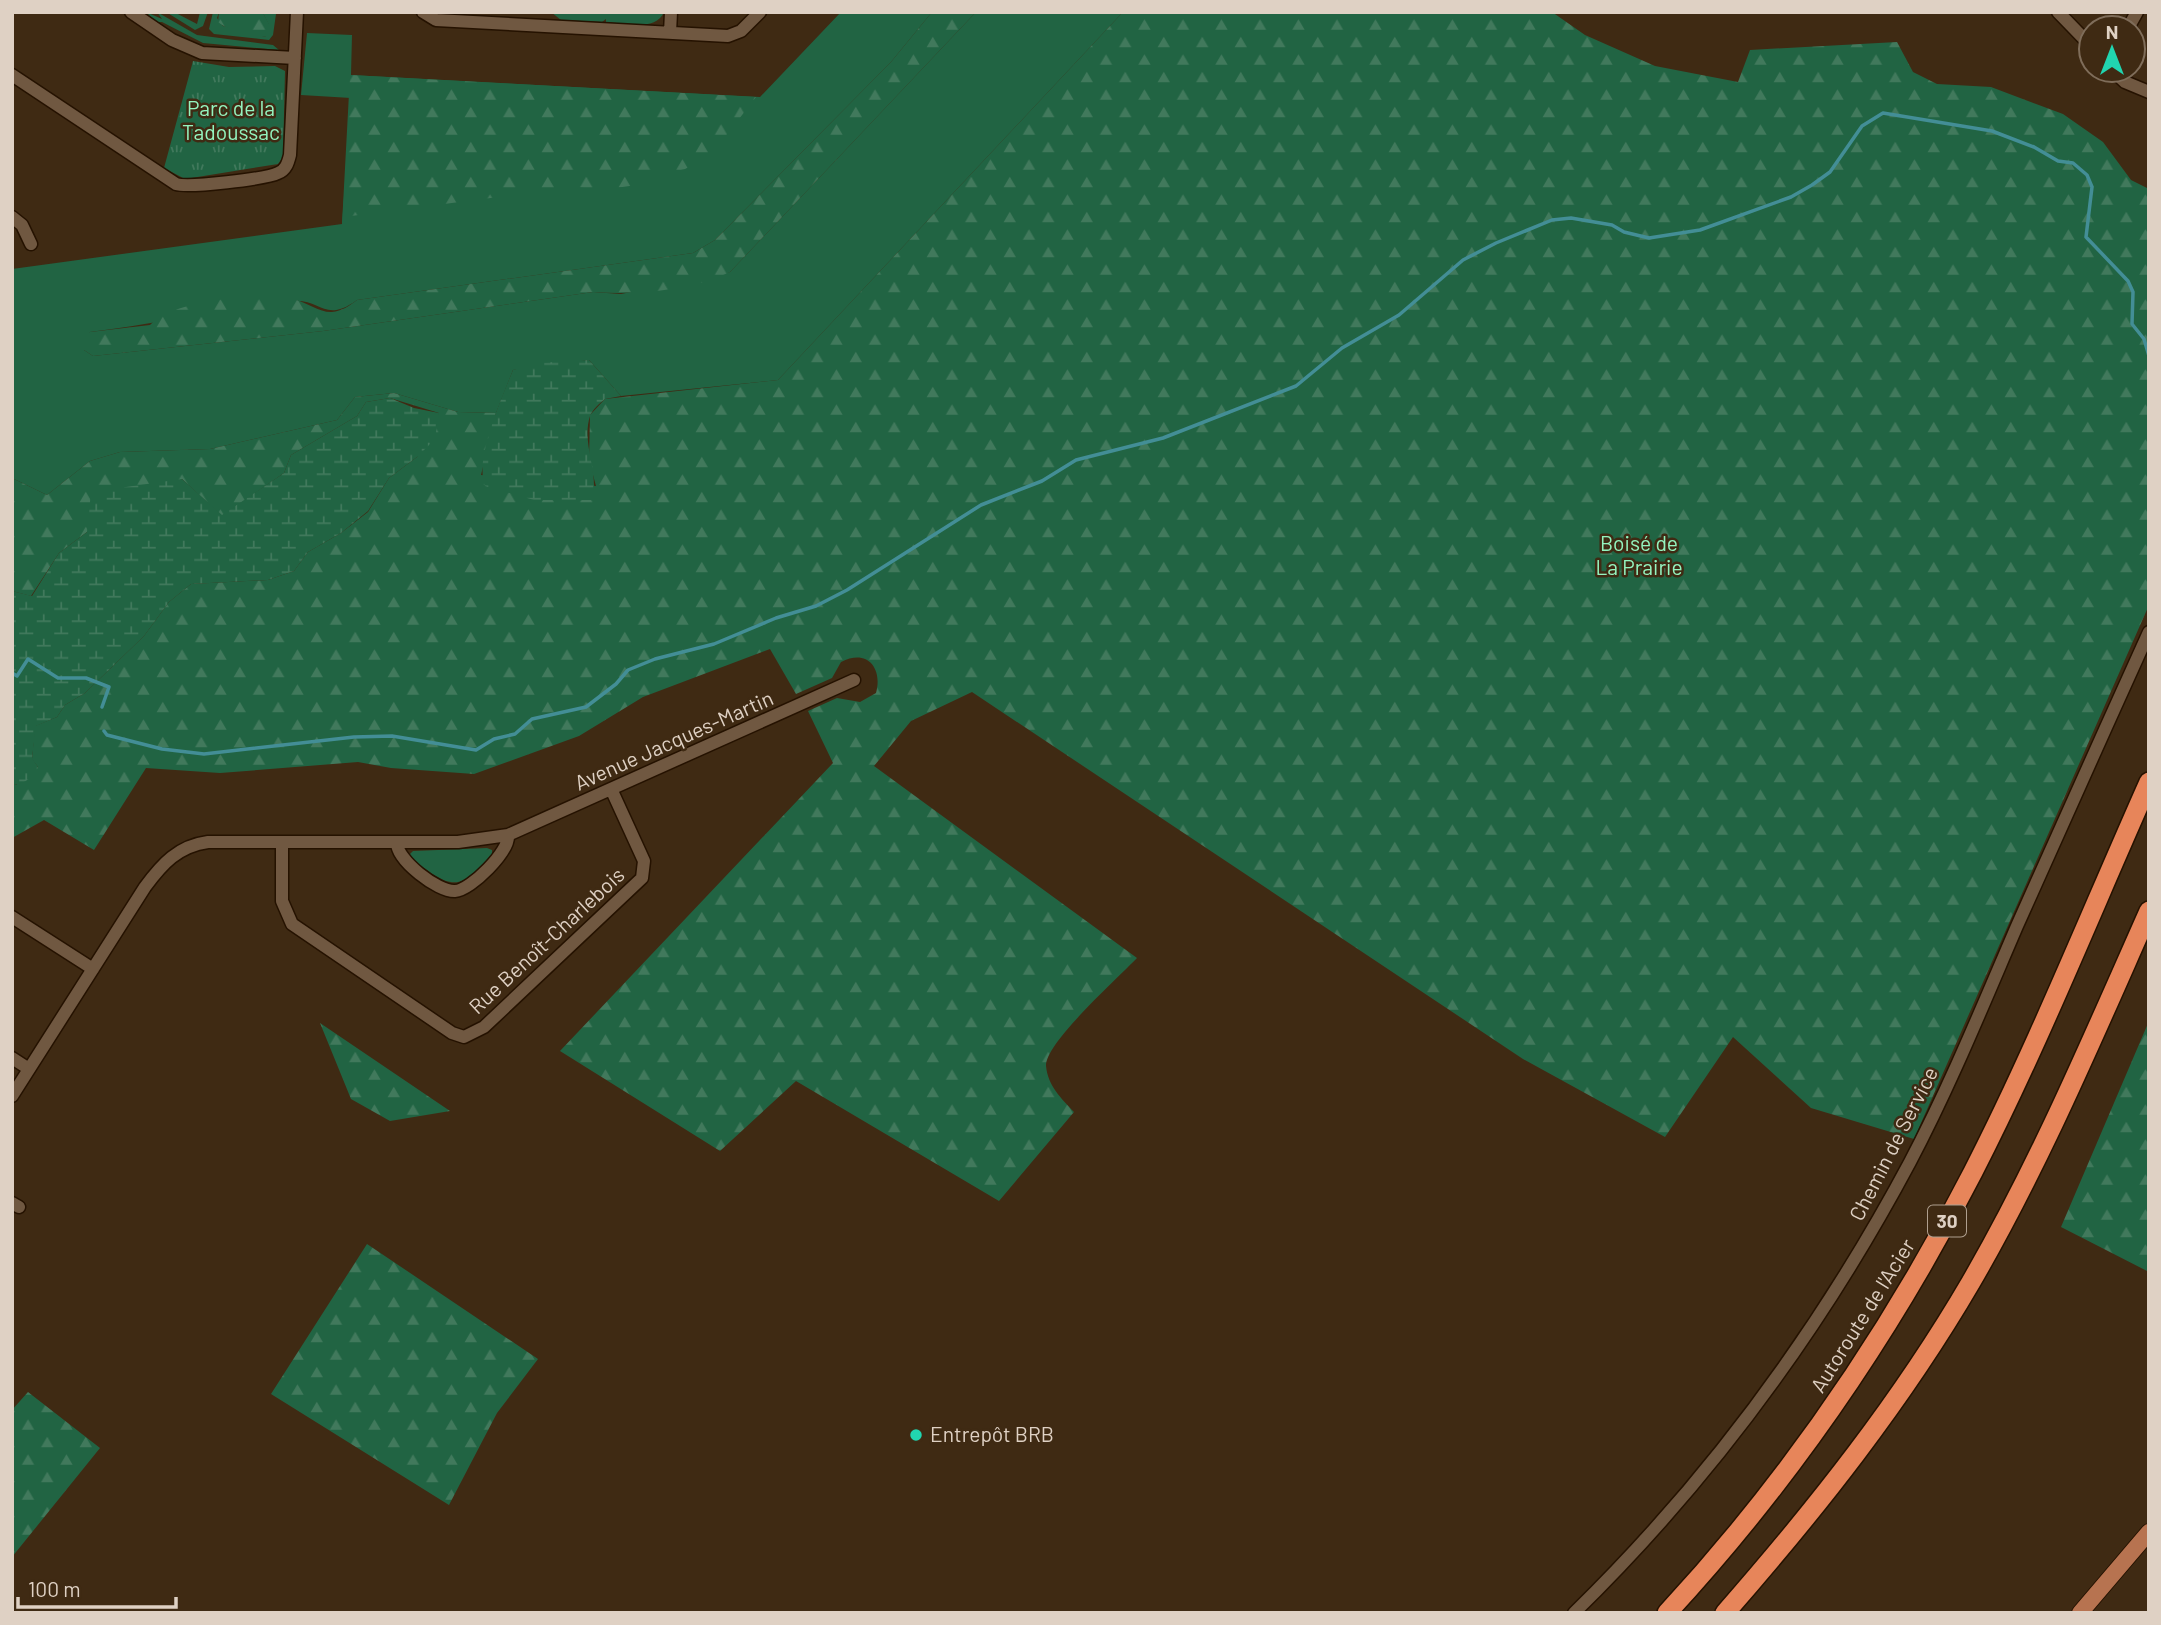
<svg xmlns="http://www.w3.org/2000/svg" width="2161" height="1625" viewBox="0 0 2161 1625" font-family="Barlow,sans-serif">
<style>
.grass{fill:#216443}
.forest{fill:url(#forest-firs)}
.wetland{fill:url(#wetland-marsh)}
.park{fill:url(#park-tufts)}
.lines{fill:none;stroke-linecap:round;stroke-linejoin:round}
.stream{stroke:#438e96;stroke-width:3.5}
.minor-casing{stroke:#251200;stroke-width:15}
.major-casing{stroke:#251200;stroke-width:18}
.highway-casing{stroke:#251200;stroke-width:22}
.minor{stroke:#705841;stroke-width:12}
.major{stroke:#b77350;stroke-width:16}
.highway{stroke:#e7855a;stroke-width:19}
.poi-dot{fill:#21d5b0;stroke:#3f2a13;stroke-width:2.5}
.labels{text-anchor:middle;stroke-width:5;stroke-linejoin:round;paint-order:stroke}
.shield{fill:#3f2a13;stroke:#af9f8f;stroke-width:2}
.shield-label{font-size:19px;font-weight:bold;fill:#dfd1c4}
.park-label{font-size:21px;fill:#94f4bf;stroke:#3f2a13}
.street-label{font-size:21px;fill:#dfd1c4;stroke:#3f2a13}
.poi-label{font-size:21px;fill:#dfd1c4;stroke:#3f2a13;text-anchor:start}
</style>
<defs>
<pattern id="forest-firs" width="22" height="20" patternUnits="userSpaceOnUse" patternTransform="scale(1.75)"><rect width="22" height="20" fill="#216443"/><path d="M5 1l3.5 6h-7zM16 11l3.5 6h-7z" fill="#41795c"/></pattern>
<pattern id="wetland-marsh" width="20" height="14" patternUnits="userSpaceOnUse" patternTransform="scale(1.75)"><rect width="20" height="14" fill="#216443"/><path d="M1 5h8M5 5V1M11 12h8M15 12V8" fill="none" stroke="#41795c"/></pattern>
<pattern id="park-tufts" width="24" height="20" patternUnits="userSpaceOnUse" patternTransform="scale(1.75)"><rect width="24" height="20" fill="#216443"/><path d="M3 7l-1-3M5 7V3M7 7l1-3M15 17l-1-3M17 17v-4M19 17l1-3" fill="none" stroke="#41795c"/></pattern>
</defs>
<rect width="100%" height="100%" fill="#3f2a13"/>
<path class="grass" d="M146,12L162,19L157,12L197,35L273,45L279,50L203,43L162,22H156Z
M166,12H174L197,24L200,12H208L203,26L195,30Z
M213,12H219L217,18L223,26L266,37L269,25L263,13L276,14L273,35L269,40L214,34L209,29Z
M551,12H664C656,32 624,23 606,22V19L602,22L561,20Z
M841,12H932L891,62L715,240L693,253L357,300C324,324 321,298 292,301C225,308 157,324 90,332L84,350L93,356L323,331L593,292L621,294L730,272L976,12H1123L778,380L621,396L589,360L513,370L496,413L458,412L394,393L355,397L337,420L210,449L120,452L90,461L47,495L12,478V269L342,224L351,98L301,95L307,33L352,35L351,75L760,97Z
M487,848L492,850V855C469,876 462,894 431,873C423,867 414,863 409,855L413,851Z"/>
<path class="forest" d="M219,12L263,13L269,24V34L267,37C251,36 230,32 218,22Z
M932,12H976L730,272C689,291 638,295 593,292L323,331L93,356L84,350L83,340L90,332L150,325C173,299 263,292 296,300C307,303 321,313 332,312C342,311 349,306 357,300L693,253L715,240L891,62Z
M1123,12H1552L1585,35L1655,66L1738,82L1750,50L1897,42L1913,72L1937,84L1991,87L2063,114L2103,142L2131,180L2149,189V605L1914,1139L1811,1108L1733,1037L1665,1137L1523,1059L972,692L911,721L874,766L1137,958C1118,978 1045,1043 1046,1066C1048,1086 1061,1098 1074,1112L999,1201L796,1081L720,1151L560,1051L833,763L808,711L837,698L860,702L876,693C883,668 867,648 841,662L832,678L796,694L770,649L643,697L579,736L474,774L391,768L358,762L220,773L146,768L94,850L44,820L12,838V785H16L38,767L32,759L35,726L57,717L65,705L85,693L144,636L169,602L191,584L268,580L294,571L308,552L341,533L368,512L389,478L417,457L439,413L390,398L366,402L357,416L291,455L284,473L222,516L182,479L87,532L59,553L31,596L12,591V478L47,495L90,461L120,452L210,449L337,420L355,397L394,393L458,412L496,413L481,475L596,486L589,460L590,415L605,399L778,380Z
M350,75L756,97L711,155L685,169L668,173L651,183L601,190L577,187L351,216L342,224Z
M2149,1021V1272L2061,1227Z
M320,1023L450,1111L390,1121L351,1099Z
M367,1244L538,1359L497,1413L449,1505L271,1394Z
M28,1392L100,1448L12,1557V1410Z"/>
<path class="wetland" d="M589,360L621,396L605,399C600,403 592,410 590,416C581,444 600,474 592,500H534L485,486C474,460 502,397 513,370L538,363Z
M390,398L414,408L439,413L435,439L417,457L389,478L368,511L341,533L308,552L294,571L268,580L191,584L169,602L144,636L85,693L65,705L57,717L36,726L32,758L38,767C35,777 22,785 12,785V591L32,596L59,553L87,532L91,492L182,479L222,515L284,473L291,455L357,416L366,402Z"/>
<path class="park" d="M193,61L229,67L275,66L285,71L283,157L278,164L185,179L164,168Z"/>
<g class="lines">
<path class="stream" d="M12,673L17,676L28,659L58,678H86L109,687L102,707
M104,731L107,735L162,749L204,754L354,737L392,736L476,750L494,739L515,734L532,719L586,707L616,684L628,670L655,659L714,644L776,618L816,606L847,590L981,505L1042,481L1076,460L1163,438L1296,386L1342,348L1399,315L1463,260L1496,243L1552,220L1571,218L1612,225L1624,232L1649,238L1700,230L1791,197L1812,185L1830,172L1862,126L1883,113L1992,131L2034,147L2058,161L2073,163L2087,175L2092,187L2086,237L2128,281L2133,292L2132,324L2144,339L2149,356"/>
<defs>
<path id="minor" d="M131,12L172,40L202,53L295,58
M423,12L436,20L728,36L741,31L760,12
M2058,12L2091,46
M2128,28L2137,12
M670,33L671,12
M2112,70L2125,82L2149,92
M12,75L176,184C188,188 266,179 278,173C286,170 288,163 290,155L297,12
M12,217L22,225L31,244
M282,842V901L292,924L452,1033L464,1037L484,1027L642,878L644,861L612,791
M397,842C396,860 438,892 455,891C471,890 510,851 508,835
M12,917L93,969
M12,1058L29,1069
M12,1096L145,887C162,864 178,846 208,842H458L508,835L854,680
M12,1203L19,1207
M1574,1613C1709,1481 1821,1329 1910,1162C1950,1086 1983,1005 2017,926C2060,828 2105,730 2149,632"/>
<path id="major" d="M2080,1613L2149,1532"/>
<path id="highway" d="M1667,1613C1790,1480 1891,1332 1973,1172C2038,1045 2091,912 2149,782
M1725,1613C1816,1509 1901,1402 1971,1282C2040,1163 2093,1037 2149,911"/>
</defs>
<use href="#minor" class="minor-casing"/>
<use href="#major" class="major-casing"/>
<use href="#highway" class="highway-casing"/>
<use href="#minor" class="minor"/>
<use href="#major" class="major"/>
<use href="#highway" class="highway"/>
</g>
<circle class="poi-dot" cx="916" cy="1435" r="7"/>
<g class="labels">
<rect class="shield" x="1928" y="1205.5" width="38" height="31" rx="5"/>
<g class="shield-label">
<text x="1947" y="1228">30</text>
</g>
<g class="park-label">
<text x="231" y="116">Parc de la<tspan x="231" dy="24">Tadoussac</tspan></text>
<text x="1639" y="551">Boisé de<tspan x="1639" dy="24">La Prairie</tspan></text>
</g>
<g class="street-label">
<text transform="translate(674 741) rotate(-24)" y="7">Avenue Jacques-Martin</text>
<text transform="translate(547 941) rotate(-43)" y="7">Rue Benoît-Charlebois</text>
<text transform="translate(1894 1144) rotate(-63)" y="7">Chemin de Service</text>
<text transform="translate(1863 1316) rotate(-58)" y="7">Autoroute de l'Acier</text>
</g>
<g class="poi-label">
<text x="930" y="1442">Entrepôt BRB</text>
</g>
</g>
<rect width="2161" height="1625" fill="none" stroke="#dfd1c4" stroke-width="28"/>
<g transform="translate(2112 49)"><circle r="33" fill="#3f2a13" stroke="#7f6d5a" stroke-width="2"/>
<path d="M0-5L12 26L0 18L-12 26Z" fill="#21d5b0"/>
<text y="-10" font-size="19" font-weight="bold" text-anchor="middle" fill="#dfd1c4">N</text>
</g>
<path d="M18 1597v10h158v-10" fill="none" stroke="#dfd1c4" stroke-width="3.5"/>
<text x="28" y="1597" font-size="21" fill="#dfd1c4" stroke="#3f2a13" stroke-width="5" paint-order="stroke">100 m</text>
</svg>
